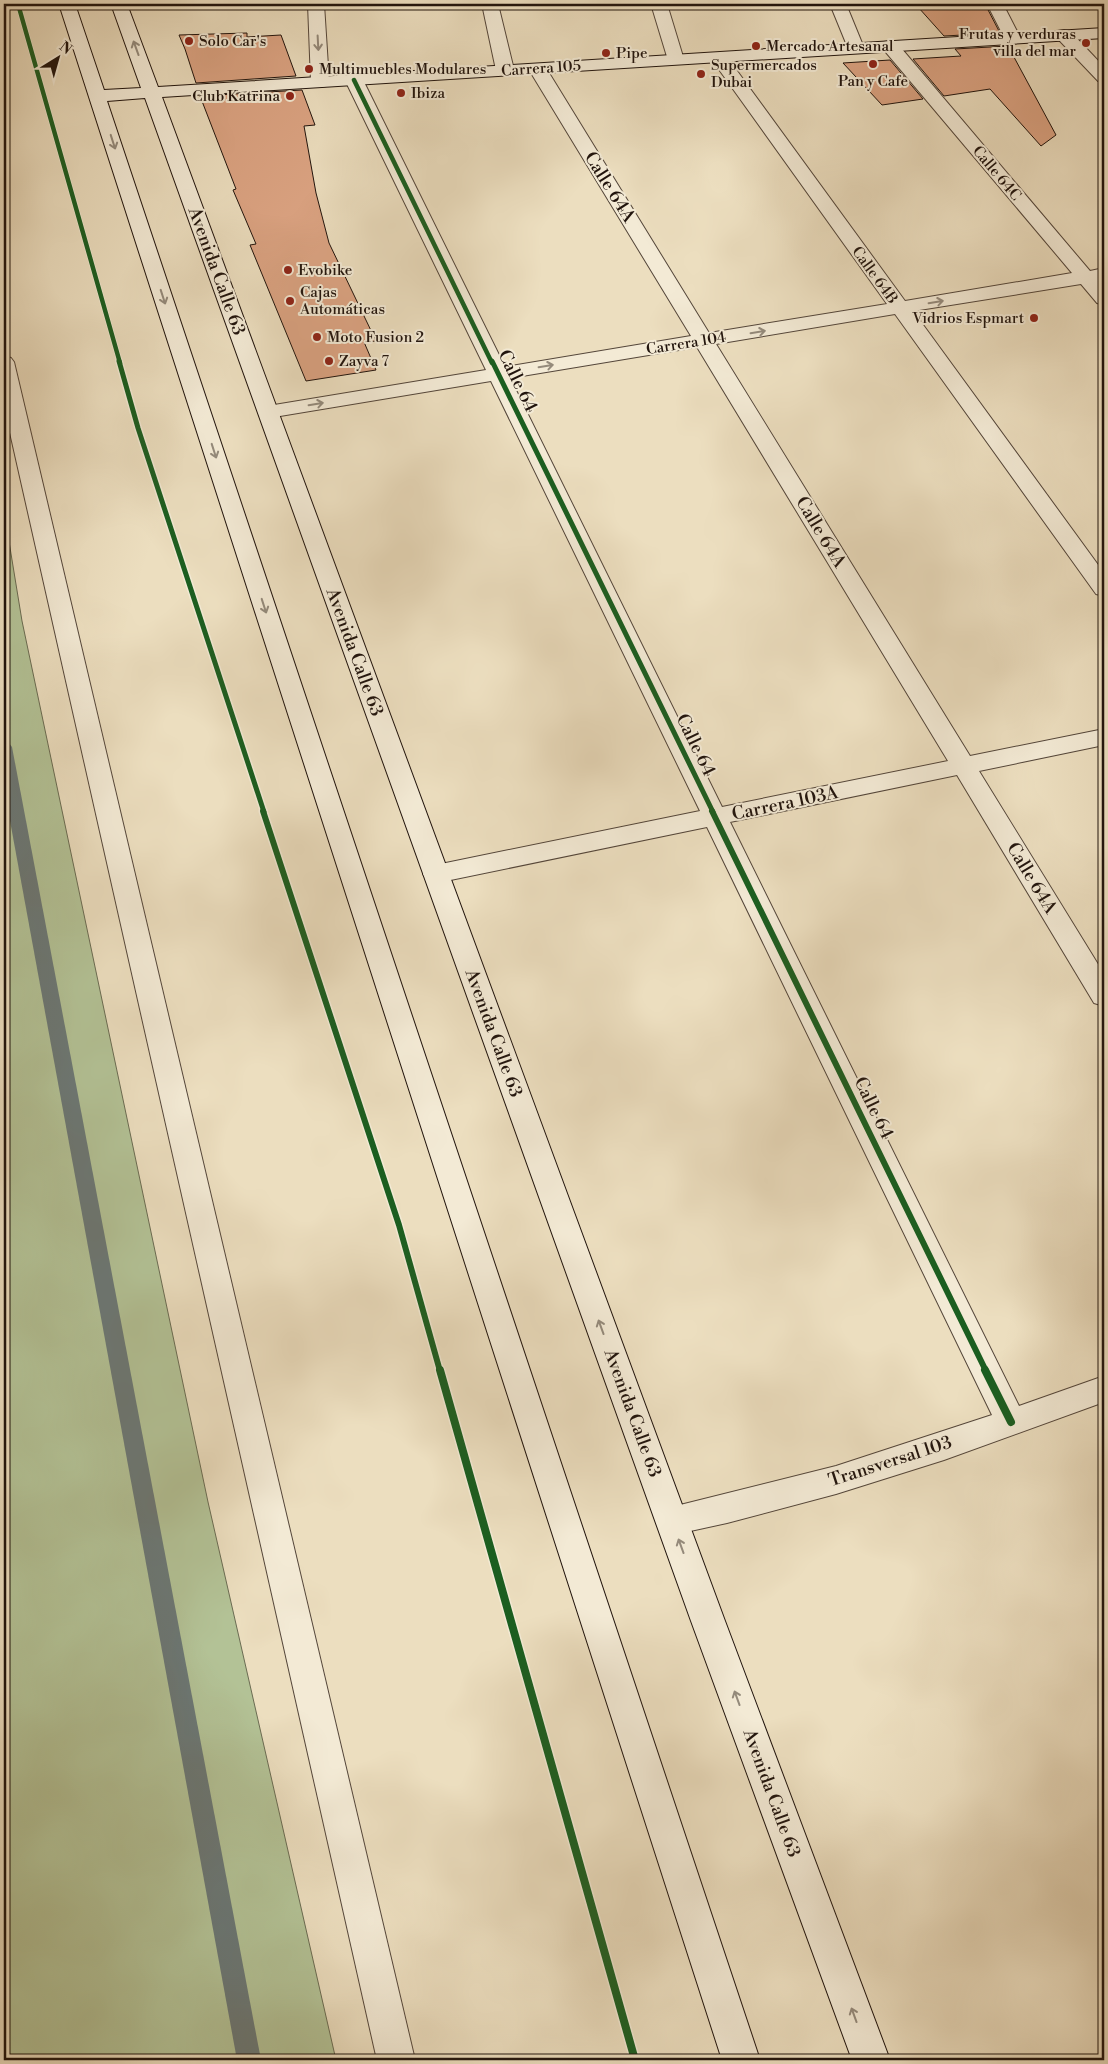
<svg xmlns="http://www.w3.org/2000/svg" width="1108" height="2064" viewBox="0 0 1108 2064" font-family="'Libre Bodoni',serif">
<style>
.green{fill:#b3c296;stroke:#6a6b52}
.lines{fill:none;stroke-linecap:round;stroke-linejoin:round}
.stream{fill:#6b7876;fill-rule:evenodd}
.building{fill:#dba382;stroke:#21140d}
.lane-casing{stroke:#54463a;stroke-width:2}
.street-casing{stroke:#54463a;stroke-width:2}
.secondary-casing{stroke:#21140d;stroke-width:2}
.lane{fill:#f3ead5;fill-rule:evenodd}
.street{fill:#f3ead5;fill-rule:evenodd}
.secondary{fill:#f3ead5;fill-rule:evenodd}
.cycleway-far3-casing{stroke:#f3ead5;stroke-width:6}
.cycleway-far2-casing{stroke:#f3ead5;stroke-width:8}
.cycleway-far1-casing{stroke:#f3ead5;stroke-width:9}
.cycleway-casing{stroke:#f3ead5;stroke-width:11}
.cycleway-far3{stroke:#1b5e20;stroke-width:4.5}
.cycleway-far2{stroke:#1b5e20;stroke-width:5}
.cycleway-far1{stroke:#1b5e20;stroke-width:6}
.cycleway{stroke:#1b5e20;stroke-width:8}
.oneway{stroke:#948a7b}
.poi-dot{fill:#8f2418;stroke:#f3ead5;stroke-width:2}
.labels{text-anchor:middle;stroke-width:4;stroke-linejoin:round;paint-order:stroke}
.far-poi-label{font-size:15px;fill:#21140d;stroke:#f3ead5;text-anchor:start}
.far-street-label{font-size:15px;fill:#21140d;stroke:#f3ead5}
.street-label{font-size:18px;fill:#21140d;stroke:#f3ead5}
</style>
<rect width="100%" height="100%" fill="#ecdebf"/>
<filter id="stains"><feTurbulence type="fractalNoise" baseFrequency=".004" numOctaves="4"/><feColorMatrix values="0 0 0 0 .2 0 0 0 0 .09 0 0 0 0 .02 0 0 0 .5 -.17"/></filter>
<radialGradient id="worn" r=".72"><stop offset=".6" stop-color="#630" stop-opacity="0"/><stop offset="1" stop-color="#630" stop-opacity=".3"/></radialGradient>
<path class="green" d="M4,511L22,621L208,1502L336,2060H4Z"/>
<g class="lines">
<path class="stream" d="M4,742L9,743L12,747L261,2060H237L4,788Z"/>
</g>
<path class="building" d="M985,4L1000,33L944,36L918,7Z
M247,33V37L281,35L296,76L196,83L185,49L179,35Z
M1008,46L1056,135L1041,146L990,89L944,96L913,59L961,56L955,49Z
M890,60L923,99L882,105L843,63Z
M302,90L315,125L304,126L316,193L329,243L376,341L364,342L376,370L306,381L250,245L256,244L233,190L236,189L200,96Z"/>
<g class="lines">
<defs>
<path id="lane" d="M4,356L11,358L14,362L415,2060H377L4,406Z"/>
<path id="street" d="M308,4H324L329,82L326,86L320,87L314,86L311,82Z
M482,4H498L514,70L511,74H499L496,70Z
M651,4H667L684,60L682,64H670L668,60Z
M830,4H846L864,48L862,52H850L848,48Z
M987,4H1003L1021,39L1019,43H1007Z
M1064,30L1070,31L1104,67V82L1098,81L1058,39L1056,35L1058,31Z
M890,41L896,42L1090,271L1104,268V280L1099,281L1104,287V305L1097,303L1081,284L913,311L1104,573V596L1096,594L895,314L716,344L970,756L1104,729V745L979,771L1104,974V1006L1094,1003L957,775L730,822L1019,1406L1104,1376V1402L944,1460L836,1494L727,1523L672,1535L660,1530L656,1520L660,1510L836,1466L992,1415L707,827L436,883L427,880L423,874L427,868L436,865L700,811L491,381L268,418L261,416L258,412L261,408L268,406L486,370L345,80L348,76L354,75L360,76L363,80L505,367L691,336L528,68L531,64H543L546,68L709,333L887,304L710,57L712,53H724L905,301L1072,273L884,50L882,46L884,42ZM697,347L948,761L722,807L510,378Z"/>
<path id="secondary" d="M59,4H75L104,90L141,88L111,4H127L158,87L1104,28V38L162,97L725,1621L890,2060H852L691,1621L145,98L107,101L760,2060H722Z"/>
</defs>
<use href="#lane" class="lane-casing"/>
<use href="#street" class="street-casing"/>
<use href="#secondary" class="secondary-casing"/>
<use href="#lane" class="lane"/>
<use href="#street" class="street"/>
<use href="#secondary" class="secondary"/>
<defs>
<path id="cycleway-far3" d="M18,4L120,363
M354,80L492,363"/>
<path id="cycleway-far2" d="M119,361L138,428L264,812
M492,361L713,812"/>
<path id="cycleway-far1" d="M263,811L399,1225L440,1371
M712,811L986,1371"/>
<path id="cycleway" d="M440,1370L635,2060
M985,1370L1011,1422"/>
</defs>
<use href="#cycleway-far3" class="cycleway-far3-casing"/>
<use href="#cycleway-far2" class="cycleway-far2-casing"/>
<use href="#cycleway-far1" class="cycleway-far1-casing"/>
<use href="#cycleway" class="cycleway-casing"/>
<use href="#cycleway-far3" class="cycleway-far3"/>
<use href="#cycleway-far2" class="cycleway-far2"/>
<use href="#cycleway-far1" class="cycleway-far1"/>
<use href="#cycleway" class="cycleway"/>
</g>
<defs><path id="oneway-shaft" d="M-6 0H5M1.5-3L5.5 0L1.5 3" fill="none" stroke-width="1.6" stroke-linecap="round" stroke-linejoin="round" transform="scale(1.25)"/></defs>
<g class="oneway">
<use href="#oneway-shaft" transform="translate(318 43) rotate(87)"/>
<use href="#oneway-shaft" transform="translate(136 48) rotate(-110)"/>
<use href="#oneway-shaft" transform="translate(113 142) rotate(72)"/>
<use href="#oneway-shaft" transform="translate(163 297) rotate(72)"/>
<use href="#oneway-shaft" transform="translate(936 302) rotate(-9)"/>
<use href="#oneway-shaft" transform="translate(758 332) rotate(-9)"/>
<use href="#oneway-shaft" transform="translate(546 366) rotate(-9)"/>
<use href="#oneway-shaft" transform="translate(316 404) rotate(-9)"/>
<use href="#oneway-shaft" transform="translate(214 451) rotate(72)"/>
<use href="#oneway-shaft" transform="translate(264 606) rotate(72)"/>
<use href="#oneway-shaft" transform="translate(601 1327) rotate(-110)"/>
<use href="#oneway-shaft" transform="translate(681 1546) rotate(-110)"/>
<use href="#oneway-shaft" transform="translate(737 1698) rotate(-110)"/>
<use href="#oneway-shaft" transform="translate(854 2015) rotate(-110)"/>
</g>
<g class="poi-dot">
<circle cx="189" cy="41" r="5"/>
<circle cx="1086" cy="43" r="5"/>
<circle cx="756" cy="46" r="5"/>
<circle cx="606" cy="53" r="5"/>
<circle cx="873" cy="64" r="5"/>
<circle cx="309" cy="69" r="5"/>
<circle cx="701" cy="74" r="5"/>
<circle cx="401" cy="93" r="5"/>
<circle cx="290" cy="96" r="5"/>
<circle cx="288" cy="270" r="5"/>
<circle cx="290" cy="301" r="5"/>
<circle cx="1034" cy="318" r="5"/>
<circle cx="317" cy="337" r="5"/>
<circle cx="329" cy="361" r="5"/>
</g>
<g class="labels">
<g class="far-poi-label">
<text x="1076" y="39" text-anchor="end">Frutas y verduras<tspan x="1076" dy="17">villa del mar</tspan></text>
<text x="199" y="46">Solo Car's</text>
<text x="766" y="51">Mercado Artesanal</text>
<text x="616" y="58">Pipe</text>
<text x="711" y="70">Supermercados<tspan x="711" dy="17">Dubai</tspan></text>
<text x="319" y="74">Multimuebles Modulares</text>
<text x="873" y="86" text-anchor="middle">Pan y Cafe</text>
<text x="411" y="98">Ibiza</text>
<text x="280" y="101" text-anchor="end">Club Katrina</text>
<text x="298" y="275">Evobike</text>
<text x="300" y="297">Cajas<tspan x="300" dy="17">Automáticas</tspan></text>
<text x="1024" y="323" text-anchor="end">Vidrios Espmart</text>
<text x="327" y="342">Moto Fusion 2</text>
<text x="339" y="366">Zayva 7</text>
</g>
<g class="far-street-label">
<text transform="translate(541 68) rotate(-4)" y="5">Carrera 105</text>
<text transform="translate(997 173) rotate(50)" y="5">Calle 64C</text>
<text transform="translate(875 275) rotate(54)" y="5">Calle 64B</text>
<text transform="translate(686 343) rotate(-9)" y="5">Carrera 104</text>
</g>
<g class="street-label">
<text transform="translate(610 187) rotate(58)" y="6">Calle 64A</text>
<text transform="translate(217 271) rotate(70)" y="6">Avenida Calle 63</text>
<text transform="translate(518 381) rotate(64)" y="6">Calle 64</text>
<text transform="translate(821 532) rotate(59)" y="6">Calle 64A</text>
<text transform="translate(355 652) rotate(70)" y="6">Avenida Calle 63</text>
<text transform="translate(696 745) rotate(64)" y="6">Calle 64</text>
<text transform="translate(785 803) rotate(-12)" y="6">Carrera 103A</text>
<text transform="translate(1032 878) rotate(59)" y="6">Calle 64A</text>
<text transform="translate(494 1033) rotate(70)" y="6">Avenida Calle 63</text>
<text transform="translate(874 1108) rotate(64)" y="6">Calle 64</text>
<text transform="translate(633 1413) rotate(70)" y="6">Avenida Calle 63</text>
<text transform="translate(890 1461) rotate(-18)" y="6">Transversal 103</text>
<text transform="translate(772 1793) rotate(70)" y="6">Avenida Calle 63</text>
</g>
</g>
<rect width="1108" height="2064" fill="none" stroke="#ecdebf" stroke-width="20"/>
<rect x="5" y="5" width="1098" height="2054" fill="none" stroke="#21140d" stroke-width="2.5"/>
<rect x="10" y="10" width="1088" height="2044" fill="none" stroke="#21140d"/>
<g transform="translate(58 58) rotate(37)" stroke="#f3ead5" stroke-width="4" paint-order="stroke">
<path d="M0-4L9 19L0 12L-9 19Z" fill="#21140d"/>
<text y="-8" font-size="14" font-weight="bold" text-anchor="middle" fill="#21140d">N</text>
</g>
<rect width="100%" height="100%" filter="url(#stains)"/>
<rect width="100%" height="100%" fill="url(#worn)"/>
</svg>
